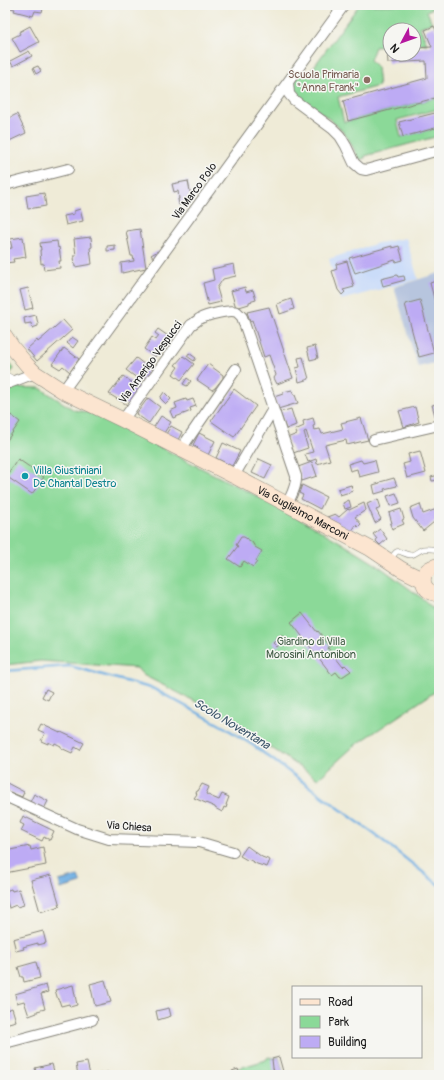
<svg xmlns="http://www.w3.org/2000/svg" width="444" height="1080" viewBox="0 0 444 1080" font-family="Pangolin,sans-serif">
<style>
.built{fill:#cadcf9}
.industrial{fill:#b7c5de}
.green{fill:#8bd998;stroke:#547a5a}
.water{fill:#6eaee2;stroke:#45657f}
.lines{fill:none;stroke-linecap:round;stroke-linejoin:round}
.stream{stroke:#6eaee2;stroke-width:2.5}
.building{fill:#bdabf4}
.lane-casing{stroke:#86847a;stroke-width:6}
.street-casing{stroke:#86847a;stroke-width:12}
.secondary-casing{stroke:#86847a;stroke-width:16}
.lane{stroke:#fff;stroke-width:5}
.street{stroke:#fff;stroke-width:10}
.secondary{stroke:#fce5d0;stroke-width:15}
.education-dot{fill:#8d6e63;stroke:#f6f6f2;stroke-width:1.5}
.culture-dot{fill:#0f9aa8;stroke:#f6f6f2;stroke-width:1.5}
.labels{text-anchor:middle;stroke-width:3;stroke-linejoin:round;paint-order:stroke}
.education-label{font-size:11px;fill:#785e54;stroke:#f6f6f2;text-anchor:end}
.street-label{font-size:11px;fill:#1c1c1c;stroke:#f6f6f2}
.culture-label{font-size:11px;fill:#0d838f;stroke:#f6f6f2;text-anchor:start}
.park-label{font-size:11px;fill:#435e47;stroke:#f6f6f2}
.water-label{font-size:12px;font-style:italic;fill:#3d566b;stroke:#f6f6f2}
</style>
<rect width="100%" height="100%" fill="#f6f6f2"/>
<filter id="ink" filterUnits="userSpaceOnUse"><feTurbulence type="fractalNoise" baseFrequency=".025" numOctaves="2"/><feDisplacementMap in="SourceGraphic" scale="8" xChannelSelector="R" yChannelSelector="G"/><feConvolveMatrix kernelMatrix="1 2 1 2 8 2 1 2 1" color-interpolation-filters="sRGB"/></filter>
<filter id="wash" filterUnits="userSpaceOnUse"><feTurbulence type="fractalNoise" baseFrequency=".012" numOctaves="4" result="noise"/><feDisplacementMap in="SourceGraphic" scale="16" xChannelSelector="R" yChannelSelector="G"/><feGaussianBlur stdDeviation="0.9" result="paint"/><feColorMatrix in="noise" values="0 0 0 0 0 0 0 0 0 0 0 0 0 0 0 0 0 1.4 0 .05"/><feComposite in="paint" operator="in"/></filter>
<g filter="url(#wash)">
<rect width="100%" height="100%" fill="#efebd7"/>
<path class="built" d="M406,238L418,279L341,300L329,259L378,243Z"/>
<path class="industrial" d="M439,273V362L418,367L394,287Z"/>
<path class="green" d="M359,5H439L427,11L432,23L420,27L427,44H414V30H390V46L375,47L370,60L377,67L379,86L338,97L344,122L439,97V109L397,120L401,137L439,127V136L365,156V158L359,160C355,152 352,144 347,137C335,120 313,108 296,96C290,88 294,82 299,75L307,76Z
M5,357L14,369L5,379Z
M5,387L40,388L74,410L98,414L183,459L285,510L340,542L380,567L423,599L439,614V689L354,746L318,779L249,733L230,719L143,675L137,668L41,661L5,665Z
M269,1057L272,1058L279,1057L284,1075H223L225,1072L266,1060L267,1058Z"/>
<path class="water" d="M78,876L81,883L61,889L59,881Z"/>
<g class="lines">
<path class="stream" d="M5,671L70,666L154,689L224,727L254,746L381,839L439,885"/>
</g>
<g id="blocks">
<path class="building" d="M5,5H44L42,12L35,11L33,16L14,11L15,9L5,7Z
M30,26L39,42L20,52L12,38L20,34L19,32Z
M434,26L439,37V97L348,121L343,101L427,78L426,61L388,63L387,50L390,49V54H414V48L432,47L425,30Z
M29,51L32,56L13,66L10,61Z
M38,66L41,71L36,74L33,68Z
M5,104L9,112L5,114Z
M439,112V127L403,137L399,122Z
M17,114L26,133L5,143V120Z
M188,181L191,196L188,197L189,203L179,205L178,199H179L178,191L174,192L172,184Z
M44,193L46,206L28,209L26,196Z
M80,209L83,221L66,225L64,216L74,214V211Z
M140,229L146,268L122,273L121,263L134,261L133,256H131L126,231Z
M23,237L26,257L13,259L14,262L5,263V249L12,248L10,239Z
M91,237L92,247L90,248L92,264L75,267L74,256H76L74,239Z
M57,241L58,248L59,247L61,261H59L60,268L44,270L43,263L41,264L40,250H41L40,243Z
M115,245V250L107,251V246Z
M392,246V248L399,246L403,260L396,262L395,260L355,273L349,258Z
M158,251L160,255L154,259L151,255Z
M347,261L354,287L343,290L345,292L342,295L338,290L332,271L337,269L336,264Z
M234,264L236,276L223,279L217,288L221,302L208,305L203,283L214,280L212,269Z
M397,275L398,277L404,276L405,280L383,286L381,279Z
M439,280V305L436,306L430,283Z
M245,287L246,292L253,290L256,300L249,302V304L236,308L231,291Z
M28,288L33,308L25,310L20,290Z
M291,299L294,309L280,314L277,304Z
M420,300L434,353L419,357L405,304Z
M269,307L293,378L277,384L274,378L276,375L269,355L264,357L252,320L250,321L247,312Z
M36,315L38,324V326L32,328L31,323L25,324L24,318Z
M63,320L72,330L37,361L27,349L37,340L38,342Z
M158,329L171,338L162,351L160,349L155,357L144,349L152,337L156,340L159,336L155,333Z
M72,337L78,341L73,348L67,343Z
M315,346L318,358L310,360L307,348Z
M64,348L79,359L70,372L63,366L60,369L52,364Z
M189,353L196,358L194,361L187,356Z
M183,356L194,364L181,380L173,374L178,367L175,365Z
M303,357L309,379L299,382L296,368L300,367L298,358Z
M136,358L149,368L147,370L145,377L141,381L126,370Z
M208,364L223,375V378L215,388L212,390L197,380Z
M123,376L141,389L129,406L109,394Z
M187,378L191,381L187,386L183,384Z
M234,389L256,406L234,437L211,421Z
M292,390L294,395H295L298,403L278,409L274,397L283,394V392Z
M164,392L171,399L166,404L160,398Z
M148,398L160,407L149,423L136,414Z
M439,398V418L436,419L432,405L437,404L436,399Z
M186,399L187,401L193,399L196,406L190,408L191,411L173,418L170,411L177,408L175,403Z
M415,407L419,422L404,427L399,411Z
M291,409L296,425L286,429L280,412Z
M11,415L20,422L5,443V424Z
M161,416L171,422L164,433L154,427Z
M313,418L315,425L313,426L314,430L320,429L322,434L343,429L341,423L361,418L368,440L347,445L346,440L325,445L330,460L317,464L316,459L308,462L305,454L313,452L306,431L304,432L306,439H305L308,448L293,453L287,438L297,434L295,430L304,426L303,421Z
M171,426L182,432L178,440L166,434Z
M199,433L215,441L208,455L197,449L198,448L193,445Z
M223,443L240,451L232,466L216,458Z
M420,451L426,473L407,478L403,464L410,462L408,454Z
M18,459L44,477L32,494L6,476Z
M259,459L272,465L265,479L252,473Z
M361,460L363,463L375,460L378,472L359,477L357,469L350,471L348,464Z
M312,462L317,476L302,481L298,467Z
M439,475V480L432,481L431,477Z
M394,478L397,486L384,489L385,491L375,494L373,485L380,483V482Z
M302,485L326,497L320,509L301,499L303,495L299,493Z
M351,485L353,491L340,495L338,489Z
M396,493L400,503L391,506L387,496Z
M378,499L381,508L376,510L381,519L380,520L375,523L367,504Z
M349,500L351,507L345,509L343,503Z
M364,503L366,510L355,517L361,524L358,527L356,525L352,531L327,517L335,514L339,517L348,509L349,510Z
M420,504L423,514L437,509L439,513V518L423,531L413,518L410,508Z
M401,509L404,519L402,520L404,524L392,529L390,524L392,523L389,513Z
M380,529L387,539L380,545L376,541L377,539L373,534Z
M241,537H244L252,542L255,547L262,551L256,561L257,562L253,567L244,561L240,567L228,559L238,546L236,545Z
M302,613L317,632L318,631L330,646L328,648L343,667L345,665L351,671L342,677H340L336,672L332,675L291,622Z
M281,635L285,639L277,647L273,643Z
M46,689L52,692L48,700L42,697Z
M41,724L60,733L61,732L84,743L80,750L75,747L72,753L61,748V746L55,743L54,745L48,742V744L41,741L45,733L38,730Z
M5,782L24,792L22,797L5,790Z
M202,784L209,787L206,794L212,797L219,800L222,794L229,797L226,805H227L226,808L224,807L222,812L215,808V807L194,798L197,794L196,793L197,791H198Z
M34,794L48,801L43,811L29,804Z
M23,816L54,831L50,840L44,837L42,841L21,831L24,825L20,823Z
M30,846L31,850L43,847L46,865L5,873V851Z
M247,846L262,857L270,860L267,867L257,864L248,859L247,860L240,856Z
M51,875L60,906L40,912L31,880Z
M11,889L12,891L19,889L24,905L17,907L16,905L9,908L5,895V891Z
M43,931L46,943L38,945V943L23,947L24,949L16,951L13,939Z
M5,950H6L8,957L5,958Z
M36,962L40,978L24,982L23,977H21L18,967Z
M105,980L111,1002L95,1006L90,984Z
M46,985L48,992L41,994L45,1009L37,1011V1013L29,1016L24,1001L17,1003L15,994Z
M73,985L77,1005L70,1007L69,1004L61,1006L59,1000H58L55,990Z
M5,1003L7,1010L12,1008L16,1021L5,1024Z
M169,1008L171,1016L158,1020L156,1011Z
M279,1057L284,1075H275L273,1068L272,1059Z
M87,1062L90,1075H78L76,1064Z
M52,1064L55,1075H37L35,1068Z
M238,1069L240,1075H233L232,1071Z
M108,1072L109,1075H96V1074Z"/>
</g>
</g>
<g filter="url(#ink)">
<use href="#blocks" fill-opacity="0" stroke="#86847a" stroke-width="1"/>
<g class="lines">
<defs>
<path id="lane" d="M5,374L15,380
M391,560C398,544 401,555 411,555C416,554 419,550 423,549C428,548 434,550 439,549"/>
<path id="street" d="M288,82L289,94L294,100L333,129L340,136L346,146L354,163L361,169L366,170L439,150
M5,185L68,169
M5,383H9L35,373
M63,391L344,5
M123,420L191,325C194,323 197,321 199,319C207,315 230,309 237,312L242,317L296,476C297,486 291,495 287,505
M374,440L439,425
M181,449L236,369
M234,476L273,409
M5,796L77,829L109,839L199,842L233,852
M5,1043L92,1020"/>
<g id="secondary">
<path id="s1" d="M5,336L12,347L27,365L35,373L63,391L123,420L234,476L371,549L401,569L423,580"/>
<path d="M439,566C418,567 418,593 439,594"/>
</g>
</defs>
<use href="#lane" class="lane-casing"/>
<use href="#street" class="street-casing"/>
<use href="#secondary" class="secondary-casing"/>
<use href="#lane" class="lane"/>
<use href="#street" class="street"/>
<use href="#secondary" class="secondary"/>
</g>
</g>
<circle class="education-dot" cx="367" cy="80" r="4"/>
<circle class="culture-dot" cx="25" cy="476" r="4"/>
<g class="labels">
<g class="education-label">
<text x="359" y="78">Scuola Primaria<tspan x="359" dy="13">"Anna Frank"</tspan></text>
</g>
<g class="street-label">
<text transform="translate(194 191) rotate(-54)" y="4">Via Marco Polo</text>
<text transform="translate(150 362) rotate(-54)" y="4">Via Amerigo Vespucci</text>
<text dy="4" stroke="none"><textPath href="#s1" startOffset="350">Via Guglielmo Marconi</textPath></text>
<text transform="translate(129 826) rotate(4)" y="4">Via Chiesa</text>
</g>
<g class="culture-label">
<text x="33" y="474">Villa Giustiniani<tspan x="33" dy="13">De Chantal Destro</tspan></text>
</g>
<g class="park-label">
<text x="311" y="645">Giardino di Villa<tspan x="311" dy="13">Morosini Antonibon</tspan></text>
</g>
<g class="water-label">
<text transform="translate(232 724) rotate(31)" y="4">Scolo Noventana</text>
</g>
</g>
<rect width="444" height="1080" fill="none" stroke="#f6f6f2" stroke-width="20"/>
<rect x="292" y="986" width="130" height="72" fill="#f6f6f2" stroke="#9f9f9c"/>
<rect x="300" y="999" width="20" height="6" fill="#fce5d0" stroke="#9f9f9c"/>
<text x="328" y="1006" font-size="12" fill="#1c1c1c">Road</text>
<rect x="300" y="1016" width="20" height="12" fill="#8bd998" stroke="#9f9f9c"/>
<text x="328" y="1026" font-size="12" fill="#1c1c1c">Park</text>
<rect x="300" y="1036" width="20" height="12" fill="#bdabf4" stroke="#9f9f9c"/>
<text x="328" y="1046" font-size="12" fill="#1c1c1c">Building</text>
<g transform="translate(402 42) rotate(229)"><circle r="19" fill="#f6f6f2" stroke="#9f9f9c"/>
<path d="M0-3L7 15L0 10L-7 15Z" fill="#b5179e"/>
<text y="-6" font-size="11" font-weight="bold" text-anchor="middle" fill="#1c1c1c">N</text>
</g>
</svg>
